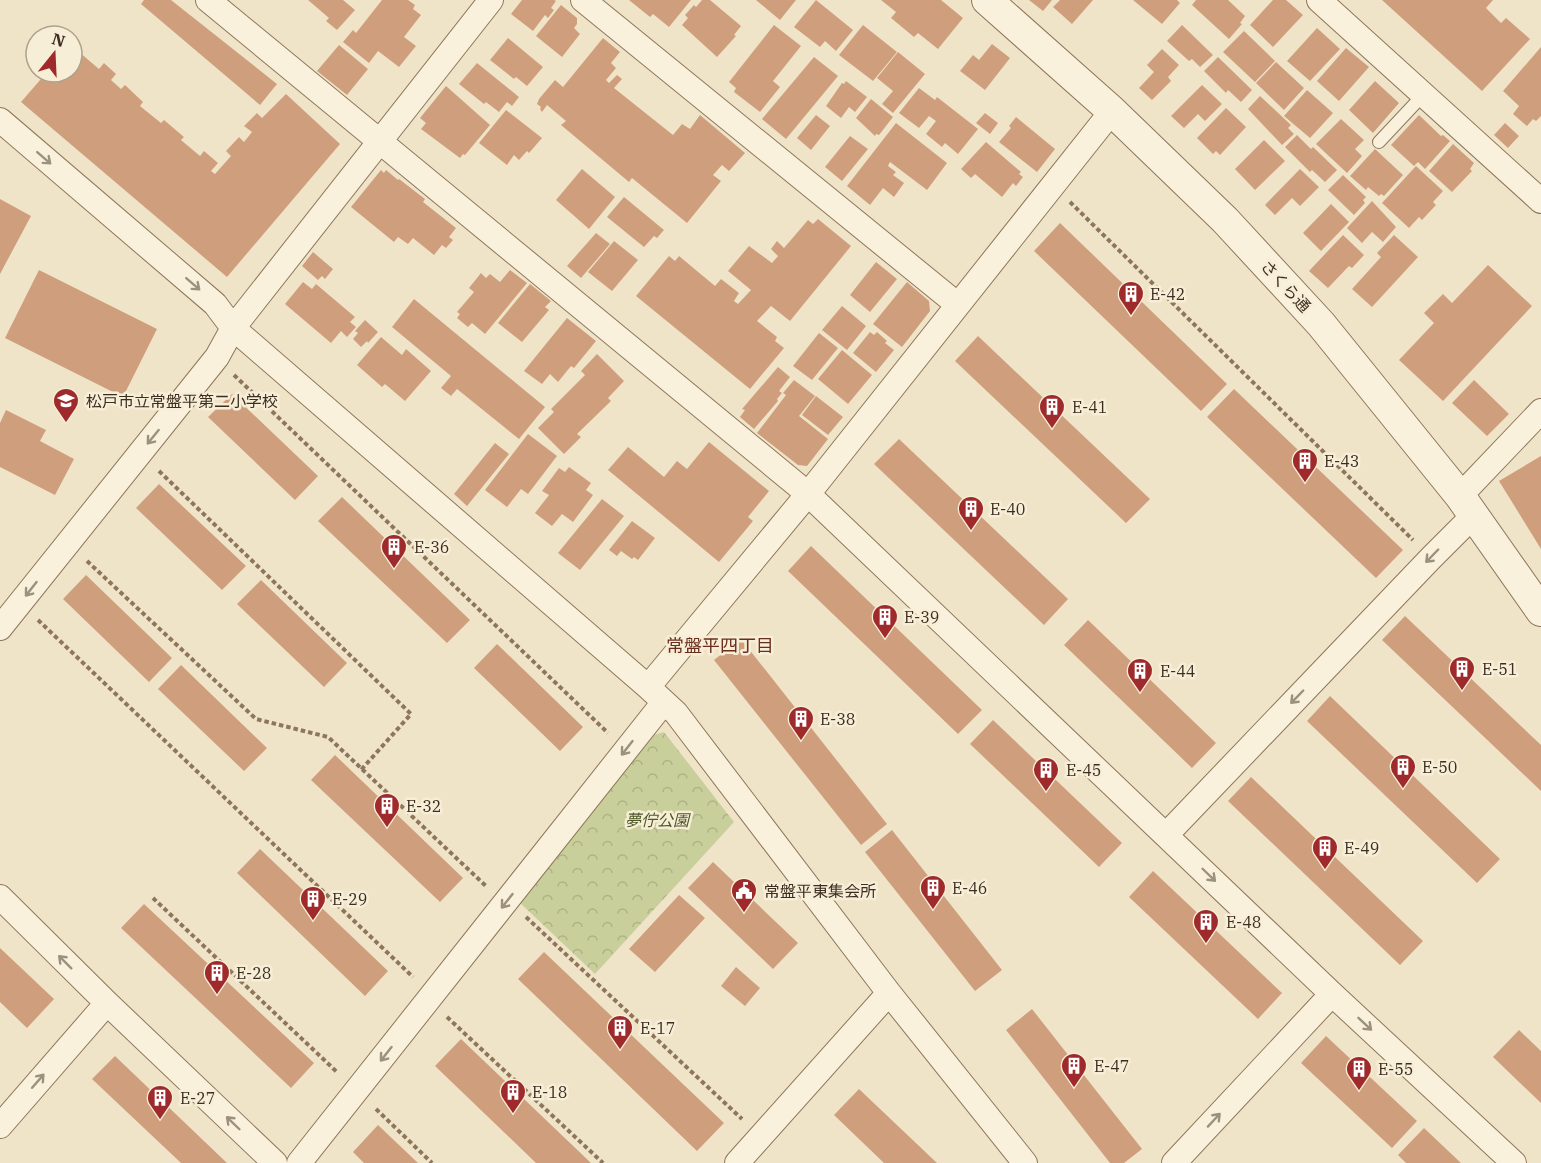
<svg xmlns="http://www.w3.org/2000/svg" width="1541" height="1163" viewBox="0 0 1541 1163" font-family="'IBM Plex Serif','Noto Sans JP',serif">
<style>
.forest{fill:url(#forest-crowns)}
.building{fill:#cf9f7d}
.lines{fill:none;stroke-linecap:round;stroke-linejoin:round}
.service-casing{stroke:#8d765c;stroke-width:14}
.minor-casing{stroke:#8d765c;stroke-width:26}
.tertiary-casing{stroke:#8d765c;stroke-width:32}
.path{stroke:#8d765c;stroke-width:4;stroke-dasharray:4.5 3;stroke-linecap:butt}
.service{stroke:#faf1dc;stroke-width:12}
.minor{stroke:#faf1dc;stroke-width:24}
.tertiary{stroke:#faf1dc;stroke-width:30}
.oneway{stroke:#9c907e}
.labels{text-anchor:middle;stroke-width:5;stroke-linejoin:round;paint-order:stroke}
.street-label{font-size:16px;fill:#3d2e20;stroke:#f7eed8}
.poi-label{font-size:16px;fill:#3d2e20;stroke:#f7eed8;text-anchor:start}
.park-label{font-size:16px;font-style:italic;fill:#4d5a26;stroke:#f7eed8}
.neighbourhood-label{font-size:18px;fill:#6b2e1e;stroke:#f7eed8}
</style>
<defs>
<pattern id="forest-crowns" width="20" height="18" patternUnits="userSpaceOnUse" patternTransform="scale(1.5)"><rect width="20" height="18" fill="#c9cf9b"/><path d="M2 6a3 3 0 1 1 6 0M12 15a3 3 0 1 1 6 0" fill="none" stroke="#aeb285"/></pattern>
</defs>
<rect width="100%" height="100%" fill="#f0e4c8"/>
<path class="forest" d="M664,732L734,822L595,974L518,901L650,736Z"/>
<path class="building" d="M144,0H171L277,84L260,105L141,4Z
M308,0H343L355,10L337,30L326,21L329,18Z
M382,0H408L415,5L413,9L421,15L404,37L416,46L399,67L378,51L369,63L343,42L353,30L356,33Z
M522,0H554L556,1L551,8L554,10L548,18L545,15L533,31L511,14Z
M629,0H691L669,27L653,14L650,17Z
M702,0H710L741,26L734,35L736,36L717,57L682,25L688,18L685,15L694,5L696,7Z
M756,0H796L780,20Z
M816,0L853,30L836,51L825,41L820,47L794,27Z
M881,0H941L963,18L938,49L918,33L914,37L891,18L896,12Z
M1029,0H1052L1043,11Z
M1060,0H1093L1072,24L1053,7Z
M1133,0H1177L1180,3L1162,24Z
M1196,0H1228L1245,16L1240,23L1242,24L1229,39L1192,5Z
M1273,0H1286L1303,15L1273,47L1250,25Z
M1382,0H1493L1486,8L1501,23L1506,18L1530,39L1482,91Z
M561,5L577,18V24L574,28L580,34L562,57L536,36Z
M774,25L801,46L773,81L780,87L760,112L734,92L736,88L729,82Z
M863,25L897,52L873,81L839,55Z
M1182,25L1213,55L1200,67L1192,59L1189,61L1167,41Z
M1317,28L1340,49L1310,81L1287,61Z
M1244,31L1275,61L1255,82L1223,52Z
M508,38L543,67L527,86L516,77L514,79L490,60Z
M603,38L620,52L611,63L616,68L606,80L609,83L617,75L622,79L614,88L673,135L682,124L690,129L700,115L745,153L729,171L722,165L713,175L721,181L687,223L632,178L629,182L561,125L566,121L547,105L542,112L540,109L541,107L537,104L539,99L555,80L563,87Z
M992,44L1010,58L985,90L960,71L973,55L979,60Z
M339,45L368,69L347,95L317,71Z
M72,46L99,69L104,63L116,74L111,80L121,89L125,85L143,102L140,106L161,123L164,120L184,137L181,140L200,156L204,151L218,163L211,171L215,174L231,156L226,151L239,137L244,142L252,132L244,126L257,113L262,118L286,94L340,144L227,277L21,102L47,72H72Z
M1541,47V116L1536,121L1533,119L1527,126L1513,114L1519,106L1503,91Z
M1346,48L1369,67L1339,101L1317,81Z
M1162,49L1179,65L1168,77L1171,81L1152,100L1139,88L1154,72L1147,65Z
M898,52L925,74L893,113L882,104L893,91L877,78Z
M814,57L838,76L786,139L762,119Z
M1218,57L1252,90L1241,102L1228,90L1226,93L1204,71Z
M1276,62L1304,88L1284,110L1256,83Z
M477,63L519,97L512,106L507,102L499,112L486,102L484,104L459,84Z
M846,81L867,97L855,112L849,107L841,118L826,106L842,83L844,84Z
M1375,81L1399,103L1373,133L1349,110Z
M1202,85L1222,104L1205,121L1198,114L1184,128L1171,116Z
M446,86L490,125L465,155L463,154L460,158L421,129L426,123L420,118Z
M919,88L935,100L937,97L978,129L958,154L945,143L942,147L926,134L936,121L929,116L919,128L899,113Z
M1307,90L1333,113L1310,138L1284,116Z
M1260,96L1291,125L1288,128L1294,134L1282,145L1248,109Z
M871,99L893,117L879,135L876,134L875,136L856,118Z
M1226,108L1246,127L1220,155L1216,151L1213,154L1197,138Z
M506,110L542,138L529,153L527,151L519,160L514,155L507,165L479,143Z
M985,113L998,123L990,134L976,123Z
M816,115L830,126L811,150L797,138Z
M1419,115L1441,136L1443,135L1450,141L1425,169L1418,162L1414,166L1391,145Z
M1016,117L1055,149L1037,172L999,142L1011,128L1009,126Z
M1341,119L1364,140L1355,149L1362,156L1347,173L1316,144Z
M896,123L947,163L927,190L890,162L888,166L896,172L893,175L904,183L894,197L883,188L870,205L847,186Z
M1505,123L1519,136L1508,148L1494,135Z
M1297,135L1311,149L1313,147L1337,170L1325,182L1312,170L1310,172L1285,147Z
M850,136L868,149L842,181L825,167Z
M1264,140L1285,161L1255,190L1235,169Z
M986,142L1021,172L1019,174L1023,177L1016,186L1013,183L1002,197L975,174L971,178L961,169Z
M1453,144L1474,163L1470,169L1472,171L1452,192L1429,171Z
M1375,149L1403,175L1384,196L1381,194L1379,196L1368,187L1366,190L1350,176Z
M1416,166L1443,191L1433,202L1436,205L1422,220L1419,217L1409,228L1382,203Z
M582,169L615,197L589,229L556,200Z
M1300,169L1319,187L1300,206L1292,198L1275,215L1265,205Z
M381,170L384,173L386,170L398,180L399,179L425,199L423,202L456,228L449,237L453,240L446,248L442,245L434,255L413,238L408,244L398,237L394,242L351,207Z
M1343,175L1366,197L1363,200L1365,203L1354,215L1328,190Z
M624,197L664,230L657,238L654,236L644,247L607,217Z
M0,199L31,216L0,274Z
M1372,201L1396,227L1383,242L1372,232L1362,243L1347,228Z
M1331,204L1349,222L1321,251L1303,233Z
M818,219L851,246L790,321L771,306L757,321L777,337L775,341L784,348L750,389L636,296L669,256L675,261L679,256L715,286L721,279L739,293L734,301L738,304L751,290L728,271L749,246L772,263L778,256L771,249L777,241L784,248L808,220L813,224Z
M1060,223L1227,384L1201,411L1034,251Z
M596,233L610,244L581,278L567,266Z
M1343,235L1364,255L1352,268L1349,266L1328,288L1309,271Z
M1394,235L1418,257L1372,307L1352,289L1381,257L1377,253Z
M614,241L638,260L612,291L588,272Z
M313,252L333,269L325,279L322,276L318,280L302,266Z
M876,262L897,279L870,312L850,295Z
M1488,265L1532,306L1443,401L1399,360L1434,323L1424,313L1443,294L1452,303Z
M39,270L157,329L123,397L5,338Z
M510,270L527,283L485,334L472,323L468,327L457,318L460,314L457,312L474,292L469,288L481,273L486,278L490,274L500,282Z
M303,282L312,289L316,284L355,317L350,322L356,327L347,337L341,331L331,343L285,304Z
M907,282L929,301L930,311L902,347L873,324Z
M530,284L551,301L545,307L549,310L522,342L498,323Z
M414,299L545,407L519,439L457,389L451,396L441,388L451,376L392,327Z
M842,306L866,326L847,350L822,330Z
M567,318L596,341L574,368L571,366L558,382L550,374L542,384L524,371Z
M365,320L378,332L368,343L367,341L361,347L353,339L358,333L355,331Z
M870,332L874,335L877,332L887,341L885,343L894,350L876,372L853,353Z
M819,333L838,348L812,380L793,366Z
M978,336L1150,499L1126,523L955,361Z
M381,337L402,355L406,349L431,371L405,401L385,384L382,387L357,365Z
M842,350L872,375L848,404L818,379Z
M597,354L624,381L608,398L611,401L577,434L581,437L564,454L538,428L554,412L551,409L585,375L581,371Z
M778,367L790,377L779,391L782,393L777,399L778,401L754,429L740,417L745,410L742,409Z
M794,380L815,396L799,416L828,439L807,466L798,465L757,433L786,395L783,393Z
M1474,380L1509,414L1487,436L1452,403Z
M1234,389L1403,550L1376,578L1207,417Z
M232,394L318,476L295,500L208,417Z
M816,396L843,417L828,435L802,415Z
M6,410L46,430L40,441L74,459L55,495L0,467V423Z
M528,434L557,456L528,494L521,489L507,507L485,490Z
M899,439L1068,599L1044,625L874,464Z
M709,442L769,491L748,517L753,521L719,562L608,470L628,447L664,477L677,461L687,469Z
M495,443L509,454L467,506L454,494Z
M1541,456V549L1499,481Z
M569,467L591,483L586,490L593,495L573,522L562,514L552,526L535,513L549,495L542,491L559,468L565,472Z
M159,484L246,566L222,590L136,508Z
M342,497L470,620L447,643L318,521Z
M602,499L624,516L580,570L558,553Z
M632,521L655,538L638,560L634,557L632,559L621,551L617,556L609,550Z
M811,546L982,710L958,734L788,571Z
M86,575L172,658L149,682L63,599Z
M261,580L347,663L324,687L237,604Z
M1405,616L1541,745V791L1382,640Z
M1088,620L1216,743L1192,768L1064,645Z
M741,639L887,824L861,845L714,660Z
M497,644L583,727L560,751L474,668Z
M181,665L267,748L244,771L158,689Z
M1330,696L1500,859L1477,883L1307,721Z
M993,720L1122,843L1099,867L970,744Z
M335,755L463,878L440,902L311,780Z
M1251,777L1423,941L1400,965L1228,801Z
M892,830L1002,970L975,991L865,852Z
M260,849L388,971L365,996L237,873Z
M713,862L798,943L773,969L688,888Z
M1153,871L1282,993L1258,1019L1129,897Z
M679,895L705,918L655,972L629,949Z
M144,904L314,1063L291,1088L121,928Z
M0,948L54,999L27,1028L0,1002Z
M544,952L724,1123L697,1151L518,979Z
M736,967L760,988L745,1006L721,986Z
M1032,1009L1142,1149L1124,1163H1110L1006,1030Z
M1519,1030L1541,1051V1103L1493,1057Z
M1326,1036L1417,1121L1392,1148L1301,1063Z
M461,1039L591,1163H536L435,1066Z
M115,1056L227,1163H181L92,1079Z
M859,1089L937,1163H884L834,1115Z
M378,1125L418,1163H364L353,1152Z
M1424,1128L1461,1163H1406L1398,1155Z"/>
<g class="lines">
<defs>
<path id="service" d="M1379,142L1424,94"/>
<path id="minor" d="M208,0L808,494L1332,994L1514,1163
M491,0L233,328L648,687L676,713L889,993L1025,1163
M583,0L958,305
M1319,0L1541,201
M0,120L215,304L233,328L217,357L0,628
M1460,496L1541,411
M648,687L808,494L1112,111
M1167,834L1431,558L1474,515
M0,897L107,1003L275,1163
M0,1126L107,1003
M299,1163L664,702
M737,1163L889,993
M1174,1163L1332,994"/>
<path id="tertiary" d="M987,0L1112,111L1225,220L1321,324L1460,496L1541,611"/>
</defs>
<use href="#service" class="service-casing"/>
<use href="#minor" class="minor-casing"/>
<use href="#tertiary" class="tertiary-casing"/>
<path class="path" d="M1070,202L1413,540
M234,375L608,733
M159,471L411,714L361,770
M87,561L256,719L328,737L487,887
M38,620L413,977
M153,898L338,1073
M526,917L742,1119
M447,1017L603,1163
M376,1109L432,1163"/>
<use href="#service" class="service"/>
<use href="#minor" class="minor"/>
<use href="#tertiary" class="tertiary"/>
</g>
<defs><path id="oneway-shaft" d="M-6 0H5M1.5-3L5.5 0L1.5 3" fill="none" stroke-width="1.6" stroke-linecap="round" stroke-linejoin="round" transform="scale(1.5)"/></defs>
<g class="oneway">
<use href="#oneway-shaft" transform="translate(44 158) rotate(41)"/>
<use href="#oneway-shaft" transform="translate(193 284) rotate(41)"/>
<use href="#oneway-shaft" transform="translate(153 437) rotate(129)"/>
<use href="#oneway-shaft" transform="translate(1432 556) rotate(134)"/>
<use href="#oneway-shaft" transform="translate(31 589) rotate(128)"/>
<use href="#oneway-shaft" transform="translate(1297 697) rotate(134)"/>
<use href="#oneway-shaft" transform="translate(627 748) rotate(128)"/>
<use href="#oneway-shaft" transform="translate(1209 875) rotate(44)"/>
<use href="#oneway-shaft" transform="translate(507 901) rotate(128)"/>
<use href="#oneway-shaft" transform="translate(65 962) rotate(-135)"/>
<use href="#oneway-shaft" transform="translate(1365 1024) rotate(43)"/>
<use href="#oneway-shaft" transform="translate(386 1054) rotate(128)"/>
<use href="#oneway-shaft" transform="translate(38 1081) rotate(-49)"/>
<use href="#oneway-shaft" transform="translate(1214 1120) rotate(-47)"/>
<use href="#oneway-shaft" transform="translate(233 1123) rotate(-136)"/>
</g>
<defs>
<symbol id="building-pin" viewBox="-11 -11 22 30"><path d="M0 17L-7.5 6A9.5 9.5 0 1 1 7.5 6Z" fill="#9e2a2b" stroke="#f7eed8"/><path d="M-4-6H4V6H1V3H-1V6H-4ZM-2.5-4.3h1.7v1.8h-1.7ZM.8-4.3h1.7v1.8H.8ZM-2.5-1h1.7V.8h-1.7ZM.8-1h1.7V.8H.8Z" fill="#fff"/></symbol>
<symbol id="school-pin" viewBox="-11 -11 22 30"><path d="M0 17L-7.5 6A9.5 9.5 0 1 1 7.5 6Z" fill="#9e2a2b" stroke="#f7eed8"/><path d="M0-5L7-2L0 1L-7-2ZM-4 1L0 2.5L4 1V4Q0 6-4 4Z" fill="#fff"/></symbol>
<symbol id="civic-pin" viewBox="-11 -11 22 30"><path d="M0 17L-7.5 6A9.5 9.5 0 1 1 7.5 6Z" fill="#9e2a2b" stroke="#f7eed8"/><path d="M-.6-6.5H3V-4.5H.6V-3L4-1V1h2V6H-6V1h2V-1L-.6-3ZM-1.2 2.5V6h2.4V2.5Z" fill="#fff"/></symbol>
</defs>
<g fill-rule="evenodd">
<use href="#building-pin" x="1116" y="279" width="30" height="40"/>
<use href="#school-pin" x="51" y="386" width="30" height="40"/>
<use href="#building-pin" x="1037" y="392" width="30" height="40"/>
<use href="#building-pin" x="1290" y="446" width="30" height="40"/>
<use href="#building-pin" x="956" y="494" width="30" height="40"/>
<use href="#building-pin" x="379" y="532" width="30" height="40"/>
<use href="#building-pin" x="870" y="602" width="30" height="40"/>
<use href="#building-pin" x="1447" y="654" width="30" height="40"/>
<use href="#building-pin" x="1125" y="656" width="30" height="40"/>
<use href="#building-pin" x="786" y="704" width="30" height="40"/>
<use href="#building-pin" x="1388" y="752" width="30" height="40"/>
<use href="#building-pin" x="1031" y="755" width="30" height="40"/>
<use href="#building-pin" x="372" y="791" width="30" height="40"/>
<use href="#building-pin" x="1310" y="833" width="30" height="40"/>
<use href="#building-pin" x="918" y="873" width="30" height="40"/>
<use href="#civic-pin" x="729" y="876" width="30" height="40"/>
<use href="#building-pin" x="298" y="884" width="30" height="40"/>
<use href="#building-pin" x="1191" y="907" width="30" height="40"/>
<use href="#building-pin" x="202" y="958" width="30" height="40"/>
<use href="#building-pin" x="605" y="1013" width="30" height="40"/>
<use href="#building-pin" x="1059" y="1051" width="30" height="40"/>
<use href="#building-pin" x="1344" y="1054" width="30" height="40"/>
<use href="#building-pin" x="498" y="1077" width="30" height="40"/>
<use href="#building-pin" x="145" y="1083" width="30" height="40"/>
</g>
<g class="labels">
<g class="street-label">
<text transform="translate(1286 286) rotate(47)" y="6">さくら通</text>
</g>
<g class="poi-label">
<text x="1150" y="300">E-42</text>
<text x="86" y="407">松戸市立常盤平第二小学校</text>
<text x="1072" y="413">E-41</text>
<text x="1324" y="467">E-43</text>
<text x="990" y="515">E-40</text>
<text x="414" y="553">E-36</text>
<text x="904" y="623">E-39</text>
<text x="1482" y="675">E-51</text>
<text x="1160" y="677">E-44</text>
<text x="820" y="725">E-38</text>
<text x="1422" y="773">E-50</text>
<text x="1066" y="776">E-45</text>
<text x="406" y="812">E-32</text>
<text x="1344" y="854">E-49</text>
<text x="952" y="894">E-46</text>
<text x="764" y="897">常盤平東集会所</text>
<text x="332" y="905">E-29</text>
<text x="1226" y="928">E-48</text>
<text x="236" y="979">E-28</text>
<text x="640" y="1034">E-17</text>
<text x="1094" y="1072">E-47</text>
<text x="1378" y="1075">E-55</text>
<text x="532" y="1098">E-18</text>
<text x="180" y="1104">E-27</text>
</g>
<g class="park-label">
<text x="657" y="826">夢佇公園</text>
</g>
<g class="neighbourhood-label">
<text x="720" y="652">常盤平四丁目</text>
</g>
</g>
<g transform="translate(54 54) rotate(18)"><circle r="28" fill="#f7eed8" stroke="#ada18e" stroke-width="1.5"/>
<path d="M0-4.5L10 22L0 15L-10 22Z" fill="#9e2a2b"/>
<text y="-9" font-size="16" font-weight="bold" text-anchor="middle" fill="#3d2e20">N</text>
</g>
</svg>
